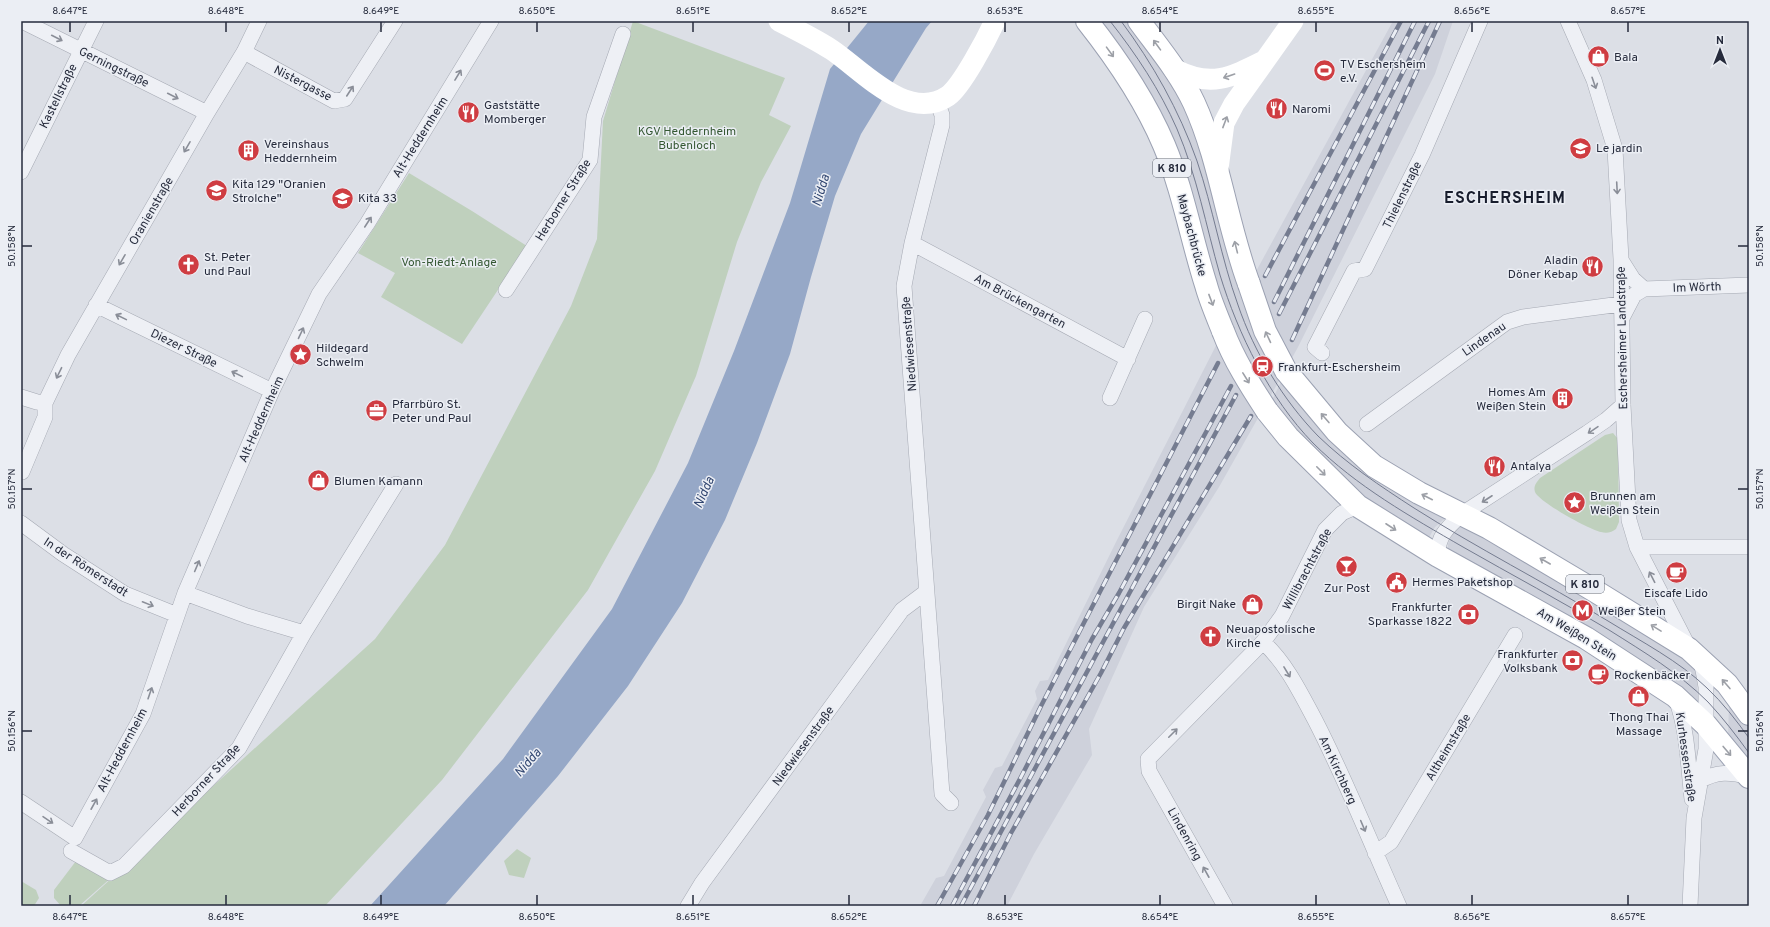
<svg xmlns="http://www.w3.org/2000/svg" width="1770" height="927" viewBox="0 0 1770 927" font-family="Overpass,sans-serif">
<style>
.built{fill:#ced1db}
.green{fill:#bfd0bd}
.water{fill:#96a8c7}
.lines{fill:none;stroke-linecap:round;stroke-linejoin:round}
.street-casing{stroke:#a5a9b3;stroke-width:16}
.primary-casing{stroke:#9ba1b2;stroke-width:24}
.street{stroke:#eef0f5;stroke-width:15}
.secondary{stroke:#fff;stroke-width:21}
.primary{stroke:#fff;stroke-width:22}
.tram{stroke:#757c90;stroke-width:1}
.rail-casing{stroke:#757c90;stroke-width:4.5}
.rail{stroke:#ebeef4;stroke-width:3;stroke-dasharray:9;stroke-linecap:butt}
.primary-bridge-casing{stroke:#9ba1b2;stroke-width:24;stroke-linecap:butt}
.primary-bridge{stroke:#fff;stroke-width:22}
.oneway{stroke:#8a8e98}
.oneway2{stroke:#9da0a7}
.ticks{fill:none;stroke:#262b3c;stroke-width:1.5}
.labels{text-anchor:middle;stroke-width:3;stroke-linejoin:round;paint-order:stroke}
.shield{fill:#ebeef4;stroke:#616673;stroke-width:1}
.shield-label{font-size:11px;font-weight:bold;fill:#262b3c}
.poi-label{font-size:12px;fill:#262b3c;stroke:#ebeef4;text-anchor:start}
.street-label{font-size:12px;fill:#262b3c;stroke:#ebeef4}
.park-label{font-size:12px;fill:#355833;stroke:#ebeef4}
.water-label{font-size:13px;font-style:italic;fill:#304570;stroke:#ebeef4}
.district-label{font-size:16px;font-weight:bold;letter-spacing:1px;fill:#181d2d;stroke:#ebeef4}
.neatline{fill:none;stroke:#262b3c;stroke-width:1.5}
.ticks-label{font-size:10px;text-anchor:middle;fill:#262b3c}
</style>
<rect width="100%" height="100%" fill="#dcdfe6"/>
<path class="built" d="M1100,21H1131L1162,65L1187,113L1200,149L1231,267L1242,297L1393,21H1453L1435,74L1297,349L1219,487L1144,607L1089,729L1092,755L1034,854L1007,906H920L936,878L944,876L986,797L983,790L995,768L1002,766L1037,699L1035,691L1040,681L1048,680L1117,540L1229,320Z
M1282,380L1448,516L1435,527L1427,541L1389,517L1357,492L1299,436L1272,400Z
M1464,523L1692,662L1696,672L1699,709L1448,551V544L1452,535L1457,528Z
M1729,700L1749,727V765L1728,740Z"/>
<path class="green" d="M633,21L785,78L769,115L791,126L761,182L737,242L696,376L655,471L588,590L442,780L325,906H81L375,639L445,545L571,306L597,239L603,121Z
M409,173L472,211L527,246L462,344L381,297L395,273L358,253Z
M1613,433L1618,439L1619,522L1616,529C1612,532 1607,534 1601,532C1590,530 1539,502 1535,492C1533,486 1537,482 1540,478L1605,435Z
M517,849L531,858L524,878L509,875L504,861Z
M76,861L112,877L79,906H61L54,898V890Z
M21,881L36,890L39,898L34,906H21Z"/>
<path class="water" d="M869,21H932L926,28L861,134L835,196L811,277L790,354L757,443L725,520L682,603L628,686L558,776L444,906H370L503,759L612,609L688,463L734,351L790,203L830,69Z"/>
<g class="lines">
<defs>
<path id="street" d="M22,21L207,113
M1568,21L1594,80L1615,149L1621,259L1623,405L1629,520L1637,547L1689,648
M244,52L334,101L345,99L395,21
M937,101L942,115V125L912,243L904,286L942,794L951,803
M21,172L96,21
M912,243L1128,359
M1621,260L1633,279L1644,289
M506,290L590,160L594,117L623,34
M96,305L272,391
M1622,318L1634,295L1644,289L1749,285
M1322,353L1315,347L1354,271L1365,269L1422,155L1480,21
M21,397L37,402L45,403
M1110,398L1145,319
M1367,424L1507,322L1523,317L1621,304
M22,472L45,417V403L68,355L207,113L244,52L259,21
M21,523L63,554L125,594L177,615
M1637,547H1749
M1438,556C1437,536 1448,527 1462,514L1587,433L1606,420L1623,405
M185,593L247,616L304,633
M1263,642C1286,663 1300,692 1315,720C1346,780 1371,844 1399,906
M1676,699C1688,731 1688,766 1692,799
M1700,781C1717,771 1730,772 1749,777
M21,802L75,838L143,714L185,593L272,391L319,294L367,224L491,21
M71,851L110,873L124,866L239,748L304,633L396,484
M1375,853L1391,842L1515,635
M688,906L702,883L902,610L926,592
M1225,906L1149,771L1148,759L1263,642L1282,616L1325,530L1342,513L1358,506
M1690,906L1694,818L1706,749V687L1703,670L1700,660"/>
<path id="primary" d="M1087,21C1117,59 1145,100 1164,145C1183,190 1191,238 1206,285C1210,300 1217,316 1223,331
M1139,21C1158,47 1180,73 1194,103C1220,160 1227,225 1249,284
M1286,371L1337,432L1374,466L1419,493L1489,528L1595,591L1689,649L1727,684L1749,714
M1267,411L1288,437L1358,506L1438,556L1586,638L1675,696L1706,725L1749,777"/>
</defs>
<use href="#street" class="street-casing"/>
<use href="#primary" class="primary-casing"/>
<use href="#street" class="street"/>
<path class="secondary" d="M779,21C797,30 815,39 832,50C863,71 908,123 948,96C962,86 987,38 995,21
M1174,69C1210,88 1230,78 1264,61
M1218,169L1224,123L1234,104L1293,21"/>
<use href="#primary" class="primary"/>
<path class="tram" d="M1110,21C1136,54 1160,90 1177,129C1197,176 1206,226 1220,275C1238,334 1270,399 1313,443C1356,486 1411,517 1463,547C1512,575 1561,601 1609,630C1644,652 1679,673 1708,702C1723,718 1736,735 1749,753
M1121,21C1153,64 1179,110 1197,161C1213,208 1221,258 1238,305C1254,352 1283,400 1318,436C1347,464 1380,486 1414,508C1477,548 1544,582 1608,621C1642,642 1679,661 1707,688C1723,703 1736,720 1749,738"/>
<defs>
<path id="rail" d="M1265,276L1401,21
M1274,302L1415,21
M1279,314L1429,21
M1292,340L1440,21
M937,906L988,815L1041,706L1218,363
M952,906L1021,777L1092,639L1119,593L1231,386
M961,906L1236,395
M974,906L1011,833L1101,673L1124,628L1251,416"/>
</defs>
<use href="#rail" class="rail-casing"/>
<use href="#rail" class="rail"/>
<defs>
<path id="primary-bridge" d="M1249,284L1265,331L1286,371
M1223,331C1234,360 1250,385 1267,411"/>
</defs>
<use href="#primary-bridge" class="primary-bridge-casing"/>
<use href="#primary-bridge" class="primary-bridge"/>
</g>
<defs><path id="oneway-shaft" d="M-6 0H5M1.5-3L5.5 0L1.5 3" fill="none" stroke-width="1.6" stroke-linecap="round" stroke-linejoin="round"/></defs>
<g class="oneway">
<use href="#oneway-shaft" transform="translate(57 38) rotate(27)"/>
<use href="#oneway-shaft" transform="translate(458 75) rotate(-59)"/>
<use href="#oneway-shaft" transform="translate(1594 83) rotate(71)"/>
<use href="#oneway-shaft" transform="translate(350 91) rotate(-57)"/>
<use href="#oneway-shaft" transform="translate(173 96) rotate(27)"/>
<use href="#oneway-shaft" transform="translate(187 147) rotate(120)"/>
<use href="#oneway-shaft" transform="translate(1617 188) rotate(87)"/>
<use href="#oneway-shaft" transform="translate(368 222) rotate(-57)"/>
<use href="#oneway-shaft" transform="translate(122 260) rotate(120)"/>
<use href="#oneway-shaft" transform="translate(121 317) rotate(-154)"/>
<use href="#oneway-shaft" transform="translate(301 333) rotate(-65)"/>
<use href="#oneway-shaft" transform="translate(59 373) rotate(116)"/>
<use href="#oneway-shaft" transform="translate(237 374) rotate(-154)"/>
<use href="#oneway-shaft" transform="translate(1593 430) rotate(146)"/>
<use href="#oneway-shaft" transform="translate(1487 499) rotate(147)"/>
<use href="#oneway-shaft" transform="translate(197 566) rotate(-67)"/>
<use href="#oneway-shaft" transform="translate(1652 577) rotate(-117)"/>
<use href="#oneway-shaft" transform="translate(148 604) rotate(22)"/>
<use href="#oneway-shaft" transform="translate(1287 672) rotate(59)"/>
<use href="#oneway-shaft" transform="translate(150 693) rotate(-71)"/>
<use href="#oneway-shaft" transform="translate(1173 733) rotate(-45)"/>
<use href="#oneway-shaft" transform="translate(94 804) rotate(-61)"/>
<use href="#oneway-shaft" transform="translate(48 820) rotate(34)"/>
<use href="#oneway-shaft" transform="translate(1363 826) rotate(67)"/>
<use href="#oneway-shaft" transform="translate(1206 872) rotate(-119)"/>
</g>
<g class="oneway2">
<use href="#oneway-shaft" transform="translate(1157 45) rotate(-126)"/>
<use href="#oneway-shaft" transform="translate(1110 52) rotate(54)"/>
<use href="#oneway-shaft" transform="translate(1229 76) rotate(161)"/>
<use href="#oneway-shaft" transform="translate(1225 122) rotate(-69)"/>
<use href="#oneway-shaft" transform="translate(1236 247) rotate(-104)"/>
<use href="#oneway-shaft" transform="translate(1211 300) rotate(69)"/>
<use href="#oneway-shaft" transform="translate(1268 337) rotate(-115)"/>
<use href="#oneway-shaft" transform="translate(1246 378) rotate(58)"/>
<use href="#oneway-shaft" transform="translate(1325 418) rotate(-131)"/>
<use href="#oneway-shaft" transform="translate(1321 471) rotate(45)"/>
<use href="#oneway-shaft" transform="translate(1427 497) rotate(-153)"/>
<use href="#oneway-shaft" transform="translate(1391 527) rotate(33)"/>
<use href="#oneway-shaft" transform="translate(1545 561) rotate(-150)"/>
<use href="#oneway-shaft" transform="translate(1656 628) rotate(-148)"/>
<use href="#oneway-shaft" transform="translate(1726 684) rotate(-131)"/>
<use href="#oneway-shaft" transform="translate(1727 751) rotate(50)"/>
</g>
<path class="ticks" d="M70,22V32M226,22V32M381,22V32M537,22V32M693,22V32M849,22V32M1005,22V32M1160,22V32M1316,22V32M1472,22V32M1628,22V32M22,246H32M1738,246H1748M22,489H32M1738,489H1748M22,731H32M1738,731H1748M70,895V905M226,895V905M381,895V905M537,895V905M693,895V905M849,895V905M1005,895V905M1160,895V905M1316,895V905M1472,895V905M1628,895V905"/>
<defs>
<symbol id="shop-disc" viewBox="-11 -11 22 22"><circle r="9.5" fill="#cf3d42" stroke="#ebeef4"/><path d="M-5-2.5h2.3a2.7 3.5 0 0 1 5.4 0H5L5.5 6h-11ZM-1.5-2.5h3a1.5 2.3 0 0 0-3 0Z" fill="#fff"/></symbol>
<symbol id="stadium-disc" viewBox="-11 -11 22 22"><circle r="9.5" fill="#cf3d42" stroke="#ebeef4"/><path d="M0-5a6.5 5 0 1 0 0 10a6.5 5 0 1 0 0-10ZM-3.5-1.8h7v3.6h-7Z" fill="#fff"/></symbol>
<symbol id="restaurant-disc" viewBox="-11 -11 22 22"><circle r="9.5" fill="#cf3d42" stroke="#ebeef4"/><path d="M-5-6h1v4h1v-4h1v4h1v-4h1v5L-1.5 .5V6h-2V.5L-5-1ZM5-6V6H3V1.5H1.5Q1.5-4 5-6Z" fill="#fff"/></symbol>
<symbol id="school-disc" viewBox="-11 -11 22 22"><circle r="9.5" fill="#cf3d42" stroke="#ebeef4"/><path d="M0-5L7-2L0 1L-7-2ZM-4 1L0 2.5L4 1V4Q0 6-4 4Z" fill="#fff"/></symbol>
<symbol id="building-disc" viewBox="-11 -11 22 22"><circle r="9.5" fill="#cf3d42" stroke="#ebeef4"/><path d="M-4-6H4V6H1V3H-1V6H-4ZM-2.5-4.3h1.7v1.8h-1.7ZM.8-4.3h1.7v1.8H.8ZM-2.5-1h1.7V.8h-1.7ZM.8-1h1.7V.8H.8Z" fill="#fff"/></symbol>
<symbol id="church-disc" viewBox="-11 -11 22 22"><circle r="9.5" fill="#cf3d42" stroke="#ebeef4"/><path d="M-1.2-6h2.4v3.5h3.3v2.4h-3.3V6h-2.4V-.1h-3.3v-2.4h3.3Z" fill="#fff"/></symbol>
<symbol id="sight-disc" viewBox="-11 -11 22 22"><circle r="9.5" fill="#cf3d42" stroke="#ebeef4"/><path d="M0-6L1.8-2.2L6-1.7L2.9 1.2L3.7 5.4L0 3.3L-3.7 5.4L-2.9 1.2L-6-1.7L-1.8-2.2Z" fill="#fff"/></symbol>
<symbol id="station-disc" viewBox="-11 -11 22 22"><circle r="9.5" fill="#cf3d42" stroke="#ebeef4"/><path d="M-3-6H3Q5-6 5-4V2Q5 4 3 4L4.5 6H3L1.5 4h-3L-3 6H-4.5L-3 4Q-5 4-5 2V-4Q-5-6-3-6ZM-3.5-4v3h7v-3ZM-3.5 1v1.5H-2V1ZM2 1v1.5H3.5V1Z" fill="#fff"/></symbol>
<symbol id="office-disc" viewBox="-11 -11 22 22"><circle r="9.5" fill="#cf3d42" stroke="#ebeef4"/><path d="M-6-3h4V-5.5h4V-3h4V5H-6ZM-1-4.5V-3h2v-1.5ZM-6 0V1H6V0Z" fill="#fff"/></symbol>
<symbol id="bar-disc" viewBox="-11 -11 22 22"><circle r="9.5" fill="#cf3d42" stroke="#ebeef4"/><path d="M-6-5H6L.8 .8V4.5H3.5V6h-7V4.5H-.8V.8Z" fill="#fff"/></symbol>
<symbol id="cafe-disc" viewBox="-11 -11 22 22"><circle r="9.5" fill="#cf3d42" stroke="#ebeef4"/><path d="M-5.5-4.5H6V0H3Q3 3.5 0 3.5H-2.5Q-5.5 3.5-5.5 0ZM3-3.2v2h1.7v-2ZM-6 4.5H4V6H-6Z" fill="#fff"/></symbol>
<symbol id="civic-disc" viewBox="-11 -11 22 22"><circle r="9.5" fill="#cf3d42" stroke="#ebeef4"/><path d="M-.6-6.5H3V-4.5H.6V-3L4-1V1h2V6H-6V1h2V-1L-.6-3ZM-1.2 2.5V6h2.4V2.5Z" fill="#fff"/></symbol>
<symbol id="metro-disc" viewBox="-11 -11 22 22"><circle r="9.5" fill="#cf3d42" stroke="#ebeef4"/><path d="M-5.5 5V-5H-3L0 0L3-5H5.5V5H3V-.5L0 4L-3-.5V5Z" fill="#fff"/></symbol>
<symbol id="bank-disc" viewBox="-11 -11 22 22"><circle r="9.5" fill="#cf3d42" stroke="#ebeef4"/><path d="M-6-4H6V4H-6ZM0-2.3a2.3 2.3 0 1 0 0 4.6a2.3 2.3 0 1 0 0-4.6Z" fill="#fff"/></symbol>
</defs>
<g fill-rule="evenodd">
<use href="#shop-disc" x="1586" y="44" width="25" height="25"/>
<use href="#stadium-disc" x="1312" y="58" width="25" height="25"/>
<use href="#restaurant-disc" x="1264" y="96" width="25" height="25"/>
<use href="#restaurant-disc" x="456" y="100" width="25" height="25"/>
<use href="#school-disc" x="1568" y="136" width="25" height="25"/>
<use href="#building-disc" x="236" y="138" width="25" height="25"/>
<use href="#school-disc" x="204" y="178" width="25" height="25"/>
<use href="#school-disc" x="330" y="186" width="25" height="25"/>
<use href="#church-disc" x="176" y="252" width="25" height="25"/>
<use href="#restaurant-disc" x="1580" y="254" width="25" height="25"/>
<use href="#sight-disc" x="288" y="342" width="25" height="25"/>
<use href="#station-disc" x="1250" y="354" width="25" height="25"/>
<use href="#building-disc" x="1550" y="386" width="25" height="25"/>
<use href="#office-disc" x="364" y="398" width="25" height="25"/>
<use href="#restaurant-disc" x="1482" y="454" width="25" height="25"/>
<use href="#shop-disc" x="306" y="468" width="25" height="25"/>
<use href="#sight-disc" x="1562" y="490" width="25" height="25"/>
<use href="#bar-disc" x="1334" y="554" width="25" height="25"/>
<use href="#cafe-disc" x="1664" y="560" width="25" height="25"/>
<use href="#civic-disc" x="1384" y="570" width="25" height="25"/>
<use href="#shop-disc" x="1240" y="592" width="25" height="25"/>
<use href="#metro-disc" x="1570" y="598" width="25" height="25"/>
<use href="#bank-disc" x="1456" y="602" width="25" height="25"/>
<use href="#church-disc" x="1198" y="624" width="25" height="25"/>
<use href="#bank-disc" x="1560" y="648" width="25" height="25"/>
<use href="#cafe-disc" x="1586" y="662" width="25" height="25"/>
<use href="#shop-disc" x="1626" y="684" width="25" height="25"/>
</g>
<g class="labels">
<g class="shield">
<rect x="1153" y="159" width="38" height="18" rx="3"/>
<rect x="1566" y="575" width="38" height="18" rx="3"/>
</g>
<g class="shield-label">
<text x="1172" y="172">K 810</text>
<text x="1585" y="588">K 810</text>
</g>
<g class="poi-label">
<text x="1614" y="61">Bala</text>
<text x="1340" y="68">TV Eschersheim<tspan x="1340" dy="14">e.V.</tspan></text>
<text x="484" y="109">Gaststätte<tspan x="484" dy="14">Momberger</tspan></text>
<text x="1292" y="113">Naromi</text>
<text x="264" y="148">Vereinshaus<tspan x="264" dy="14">Heddernheim</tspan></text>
<text x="1596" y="152">Le jardin</text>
<text x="232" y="188">Kita 129 "Oranien<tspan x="232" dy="14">Strolche"</tspan></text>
<text x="358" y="202">Kita 33</text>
<text x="204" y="261">St. Peter<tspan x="204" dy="14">und Paul</tspan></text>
<text x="1578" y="264" text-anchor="end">Aladin<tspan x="1578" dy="14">Döner Kebap</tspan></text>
<text x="316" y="352">Hildegard<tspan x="316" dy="14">Schwelm</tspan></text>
<text x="1278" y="371">Frankfurt-Eschersheim</text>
<text x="1546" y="396" text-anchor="end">Homes Am<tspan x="1546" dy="14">Weißen Stein</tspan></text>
<text x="392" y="408">Pfarrbüro St.<tspan x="392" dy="14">Peter und Paul</tspan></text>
<text x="1510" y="470">Antalya</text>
<text x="334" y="485">Blumen Kamann</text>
<text x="1590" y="500">Brunnen am<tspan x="1590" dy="14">Weißen Stein</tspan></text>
<text x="1412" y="586">Hermes Paketshop</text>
<text x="1347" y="592" text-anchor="middle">Zur Post</text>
<text x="1676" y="597" text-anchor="middle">Eiscafe Lido</text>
<text x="1236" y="608" text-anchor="end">Birgit Nake</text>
<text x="1452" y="611" text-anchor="end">Frankfurter<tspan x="1452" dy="14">Sparkasse 1822</tspan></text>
<text x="1598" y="615">Weißer Stein</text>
<text x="1226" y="633">Neuapostolische<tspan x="1226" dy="14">Kirche</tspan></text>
<text x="1558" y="658" text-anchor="end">Frankfurter<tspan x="1558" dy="14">Volksbank</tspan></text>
<text x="1614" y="679">Rockenbäcker</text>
<text x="1639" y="721" text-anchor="middle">Thong Thai<tspan x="1639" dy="14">Massage</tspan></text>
</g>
<g class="street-label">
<text transform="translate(114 67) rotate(26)" y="4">Gerningstraße</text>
<text transform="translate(303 83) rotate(27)" y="4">Nistergasse</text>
<text transform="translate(58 96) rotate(-64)" y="4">Kastellstraße</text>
<text transform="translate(420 137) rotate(-58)" y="4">Alt-Heddernheim</text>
<text transform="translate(1402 195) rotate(-64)" y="4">Thielenstraße</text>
<text transform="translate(563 200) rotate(-58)" y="4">Herborner Straße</text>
<text transform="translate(151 211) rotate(-60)" y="4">Oranienstraße</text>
<text transform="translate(1192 235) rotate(75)" y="4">Maybachbrücke</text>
<text transform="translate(1697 287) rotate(-2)" y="4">Im Wörth</text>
<text transform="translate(1020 301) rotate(28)" y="4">Am Brückengarten</text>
<text transform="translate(1622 338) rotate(-91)" y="4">Eschersheimer Landstraße</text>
<text transform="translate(1484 339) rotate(-35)" y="4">Lindenau</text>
<text transform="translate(909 344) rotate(-94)" y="4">Niedwiesenstraße</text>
<text transform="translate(184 348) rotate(26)" y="4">Diezer Straße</text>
<text transform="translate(261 419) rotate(-66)" y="4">Alt-Heddernheim</text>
<text transform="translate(86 567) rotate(33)" y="4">In der Römerstadt</text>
<text transform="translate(1307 569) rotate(-62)" y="4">Willibrachtstraße</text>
<text transform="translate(1577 634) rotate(31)" y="4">Am Weißen Stein</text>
<text transform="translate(803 746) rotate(-54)" y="4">Niedwiesenstraße</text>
<text transform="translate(1448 747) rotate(-59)" y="4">Altheimstraße</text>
<text transform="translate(122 750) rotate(-62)" y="4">Alt-Heddernheim</text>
<text transform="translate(1686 757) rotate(82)" y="4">Kurhessenstraße</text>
<text transform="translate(1338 770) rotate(65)" y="4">Am Kirchberg</text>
<text transform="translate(206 780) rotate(-47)" y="4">Herborner Straße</text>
<text transform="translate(1185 834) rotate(61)" y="4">Lindenring</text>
</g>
<g class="park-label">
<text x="687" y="135">KGV Heddernheim<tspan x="687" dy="14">Bubenloch</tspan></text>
<text x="449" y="266">Von-Riedt-Anlage</text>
</g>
<g class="water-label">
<text transform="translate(820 190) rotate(-73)" y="5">Nidda</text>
<text transform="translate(703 492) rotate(-66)" y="5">Nidda</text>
<text transform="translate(527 762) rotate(-49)" y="5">Nidda</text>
</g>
<g class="district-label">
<text x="1505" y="203">ESCHERSHEIM</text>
</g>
</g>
<rect width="1770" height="927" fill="none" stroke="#ebeef4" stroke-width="44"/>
<g transform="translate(1720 50)" stroke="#ebeef4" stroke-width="3" paint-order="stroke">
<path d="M0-3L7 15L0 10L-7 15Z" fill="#262b3c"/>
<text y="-6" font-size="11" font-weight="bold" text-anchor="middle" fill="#262b3c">N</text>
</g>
<rect x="22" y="22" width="1726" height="883" class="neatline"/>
<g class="ticks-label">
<text x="70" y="14">8.647°E</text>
<text x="226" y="14">8.648°E</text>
<text x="381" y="14">8.649°E</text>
<text x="537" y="14">8.650°E</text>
<text x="693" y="14">8.651°E</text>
<text x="849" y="14">8.652°E</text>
<text x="1005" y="14">8.653°E</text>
<text x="1160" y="14">8.654°E</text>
<text x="1316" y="14">8.655°E</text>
<text x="1472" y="14">8.656°E</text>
<text x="1628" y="14">8.657°E</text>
<text transform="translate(11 246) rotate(-90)" y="4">50.158°N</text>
<text transform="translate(1759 246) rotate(-90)" y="4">50.158°N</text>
<text transform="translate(11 489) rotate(-90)" y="4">50.157°N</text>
<text transform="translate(1759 489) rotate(-90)" y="4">50.157°N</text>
<text transform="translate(11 731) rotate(-90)" y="4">50.156°N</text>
<text transform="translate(1759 731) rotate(-90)" y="4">50.156°N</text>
<text x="70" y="920">8.647°E</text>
<text x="226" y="920">8.648°E</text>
<text x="381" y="920">8.649°E</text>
<text x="537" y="920">8.650°E</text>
<text x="693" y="920">8.651°E</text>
<text x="849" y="920">8.652°E</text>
<text x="1005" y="920">8.653°E</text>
<text x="1160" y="920">8.654°E</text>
<text x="1316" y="920">8.655°E</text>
<text x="1472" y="920">8.656°E</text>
<text x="1628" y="920">8.657°E</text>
</g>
</svg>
